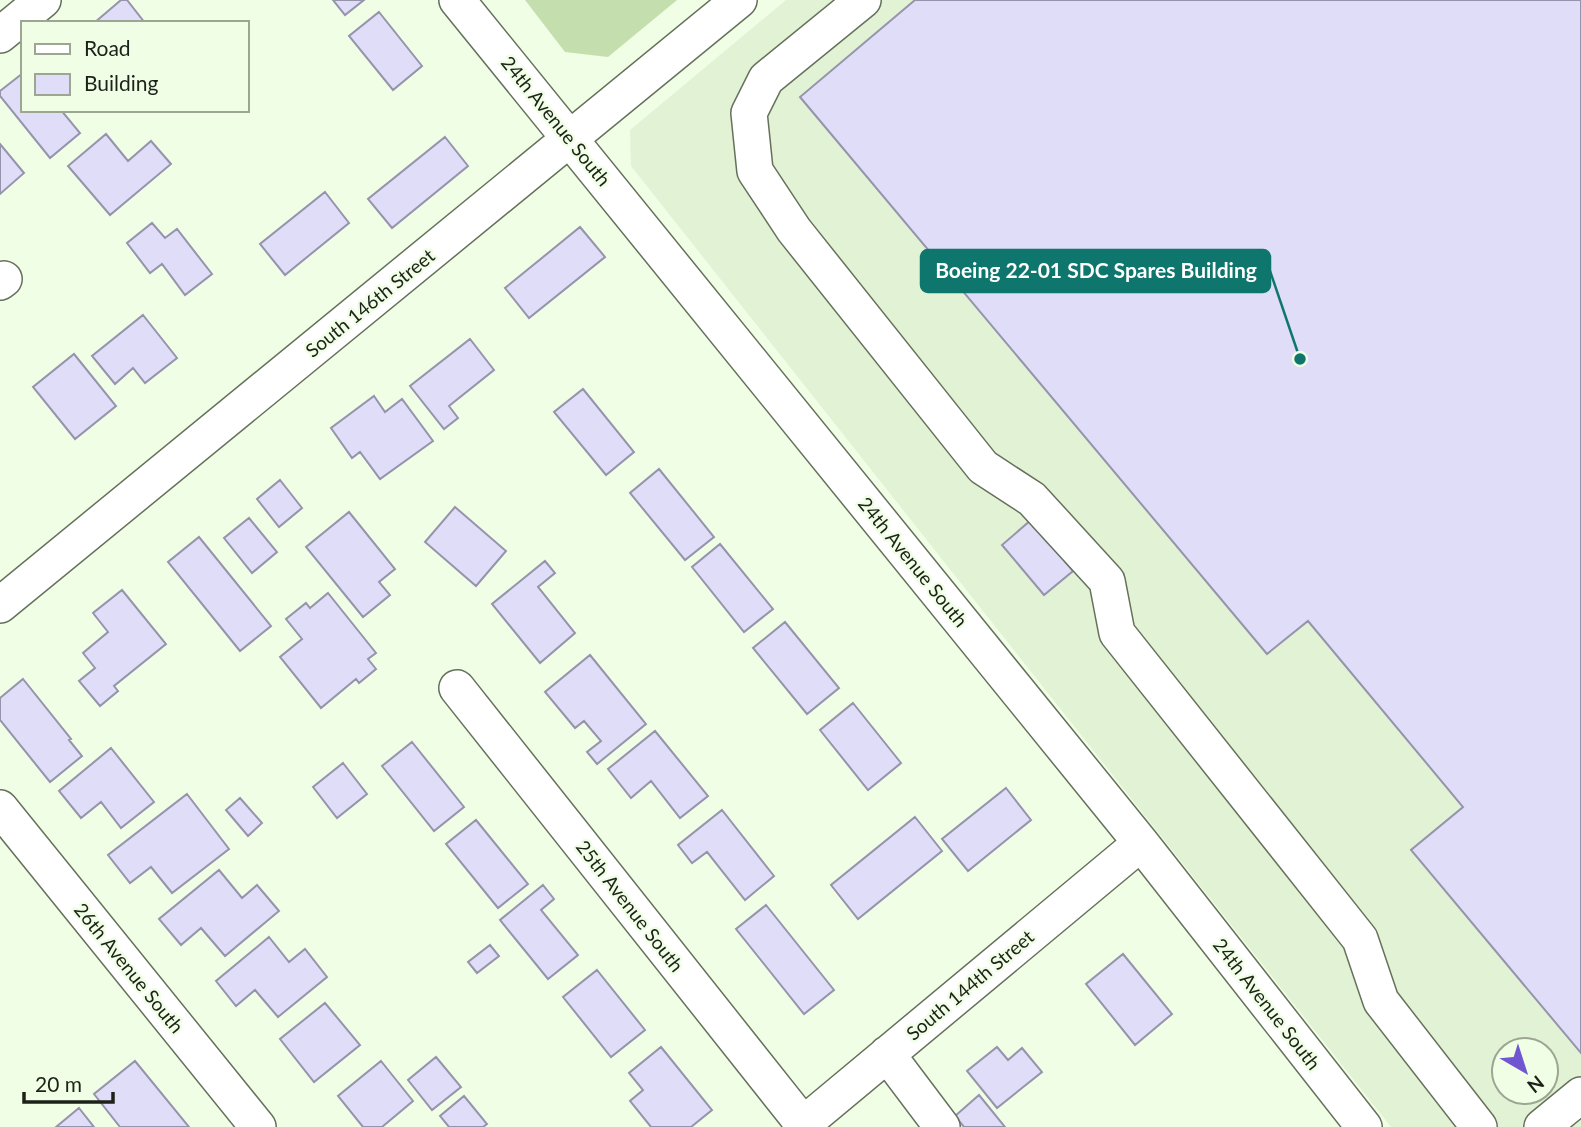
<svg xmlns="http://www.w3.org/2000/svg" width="1581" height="1127" viewBox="0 0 1581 1127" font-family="Lato,sans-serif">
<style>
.built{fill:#e1f3d4;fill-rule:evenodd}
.green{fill:#c4deae}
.building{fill:#dfddf7;stroke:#9694ac;stroke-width:2}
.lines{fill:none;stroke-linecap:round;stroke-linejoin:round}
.minor-casing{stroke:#66715c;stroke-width:38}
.minor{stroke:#fff;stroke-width:35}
.labels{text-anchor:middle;stroke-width:5;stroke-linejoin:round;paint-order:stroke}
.street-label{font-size:19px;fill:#1d2219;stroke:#f0fee5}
.leader{fill:none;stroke:#0f766e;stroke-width:2.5}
.callout-dot{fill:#0f766e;stroke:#f0fee5;stroke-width:2.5}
.callout{fill:#0f766e;stroke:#0f766e;stroke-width:2.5}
.callout-label{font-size:21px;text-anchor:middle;font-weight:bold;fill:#fff}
</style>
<rect width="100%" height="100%" fill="#f0fee5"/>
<path class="built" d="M786,0H1581V1127H1391L631,166L630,130ZM1504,1050H1546V1092H1504Z"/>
<path class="green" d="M525,0H677L608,57L565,52Z"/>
<path class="building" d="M121,0H127L145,23H94Z
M333,0H364L345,15Z
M915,0H1581V1053L1411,850L1463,807L1308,621L1267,654L800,97Z
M379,12L422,66L393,90L349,36Z
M23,73V110H61L80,133L50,158L0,96V91Z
M106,134L128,161L151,141L171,164L110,215L68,166Z
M445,137L468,166L392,228L368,199Z
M0,144L24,173L0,194Z
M325,192L349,223L285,275L260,244Z
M152,223L165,238L177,229L212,274L185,295L162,264L150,273L127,243Z
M580,227L605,257L529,318L505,288Z
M143,315L177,358L145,383L133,368L115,384L92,356Z
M470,339L494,370L449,406L458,418L444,429L410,386Z
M74,354L116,406L75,439L33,387Z
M583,389L634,452L606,475L554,412Z
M374,396L385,412L402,399L433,441L380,479L360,452L352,458L331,428Z
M659,469L714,537L685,560L630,493Z
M280,480L302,508L279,527L257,499Z
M455,507L506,551L476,586L425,542Z
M349,512L395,569L379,582L390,595L363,617L306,547Z
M249,518L277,552L252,573L224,538Z
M1031,520L1073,571L1044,595L1002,545Z
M199,537L271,626L240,651L168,562Z
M720,544L773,609L744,632L692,567Z
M545,561L555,573L538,587L575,633L540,663L492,604Z
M122,590L166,644L114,686L118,691L100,706L79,681L95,668L83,653L108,632L93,613Z
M328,593L376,653L368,659L376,669L359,683L356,679L321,708L280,657L302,639L286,619L306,603L310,608Z
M785,622L839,688L807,714L753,648Z
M590,655L646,724L597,764L587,752L601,741L584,721L575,728L545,692Z
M23,679L71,739L69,740L82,756L50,782L0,720V698Z
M853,703L901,763L868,790L820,730Z
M655,731L708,796L680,818L651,781L631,798L608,769Z
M412,742L464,807L434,831L382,766Z
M111,748L154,802L121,828L101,802L81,818L59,791Z
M343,763L367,794L337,818L313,787Z
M1006,788L1031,820L968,871L942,839Z
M187,794L229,849L172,893L151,867L130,883L108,855Z
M240,798L262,823L248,836L226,810Z
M722,810L774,876L745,900L707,852L692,863L678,845Z
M915,817L942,851L858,919L831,885Z
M476,820L528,884L498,908L446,844Z
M219,870L242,898L257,885L279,911L225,956L201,928L181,945L159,919Z
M543,885L554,899L541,910L578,955L548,979L500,920Z
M766,905L834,990L804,1014L736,929Z
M269,937L289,962L305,949L327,977L278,1017L255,990L236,1006L216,981Z
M490,945L499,956L477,973L468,962Z
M1123,954L1172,1014L1135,1045L1086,984Z
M597,970L645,1030L611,1057L563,997Z
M325,1003L360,1045L314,1082L280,1039Z
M661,1047L712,1110L691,1127H651L630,1101L643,1090L629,1073Z
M997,1047L1008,1060L1022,1048L1042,1072L997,1108L967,1071Z
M436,1057L461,1087L432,1110L408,1080Z
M135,1061L189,1127H120L94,1094Z
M381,1061L413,1101L382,1127H363L338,1096Z
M979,1095L1005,1127H964L955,1116Z
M464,1096L487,1124L483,1127H449L440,1116Z
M79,1108L94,1127H56Z"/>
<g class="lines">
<defs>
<path id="minor" d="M457,0L1141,843L1364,1127
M863,0L766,79L749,113L755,171L794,230L983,467L1032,499L1107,581L1117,633L1360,939L1381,1001L1479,1127
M0,35L43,0
M0,282L4,279
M0,605L739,0
M457,688L803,1124
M0,808L258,1127
M887,1054L942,1127
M800,1127L1141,843
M1542,1127L1581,1095"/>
</defs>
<use href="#minor" class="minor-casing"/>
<use href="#minor" class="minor"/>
</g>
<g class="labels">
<g class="street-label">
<text transform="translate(556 121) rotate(51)" y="7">24th Avenue South</text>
<text transform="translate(370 303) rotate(-39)" y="7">South 146th Street</text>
<text transform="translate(913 562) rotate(51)" y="7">24th Avenue South</text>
<text transform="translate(630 906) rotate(52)" y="7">25th Avenue South</text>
<text transform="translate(129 968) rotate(51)" y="7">26th Avenue South</text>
<text transform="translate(970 985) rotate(-40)" y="7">South 144th Street</text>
<text transform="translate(1267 1004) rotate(52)" y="7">24th Avenue South</text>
</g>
</g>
<path class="leader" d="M1300 359L1270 271"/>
<circle class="callout-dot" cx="1300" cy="359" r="7"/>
<rect class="callout" x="921" y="250" width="349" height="42" rx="7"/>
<g class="callout-label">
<text x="1096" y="278">Boeing 22-01 SDC Spares Building</text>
</g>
<rect x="21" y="21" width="228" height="91" fill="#f0fee5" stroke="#9ca693" stroke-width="2"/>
<rect x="35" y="44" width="35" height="10" fill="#ffffff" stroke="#9ca693" stroke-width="2"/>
<text x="84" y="56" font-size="21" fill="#1d2219">Road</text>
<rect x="35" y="74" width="35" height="21" fill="#dfddf7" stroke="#9ca693" stroke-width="2"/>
<text x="84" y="91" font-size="21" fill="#1d2219">Building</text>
<g transform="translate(1525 1071) rotate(141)"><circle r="33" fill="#f0fee5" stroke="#9ca693" stroke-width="2"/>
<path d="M0-5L12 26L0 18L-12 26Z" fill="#7057d1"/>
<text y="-10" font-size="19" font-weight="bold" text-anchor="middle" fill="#1d2219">N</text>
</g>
<path d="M24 1092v10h89v-10" fill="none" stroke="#1d2219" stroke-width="3.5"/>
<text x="35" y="1092" font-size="21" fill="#1d2219" stroke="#f0fee5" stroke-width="5" paint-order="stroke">20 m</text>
</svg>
